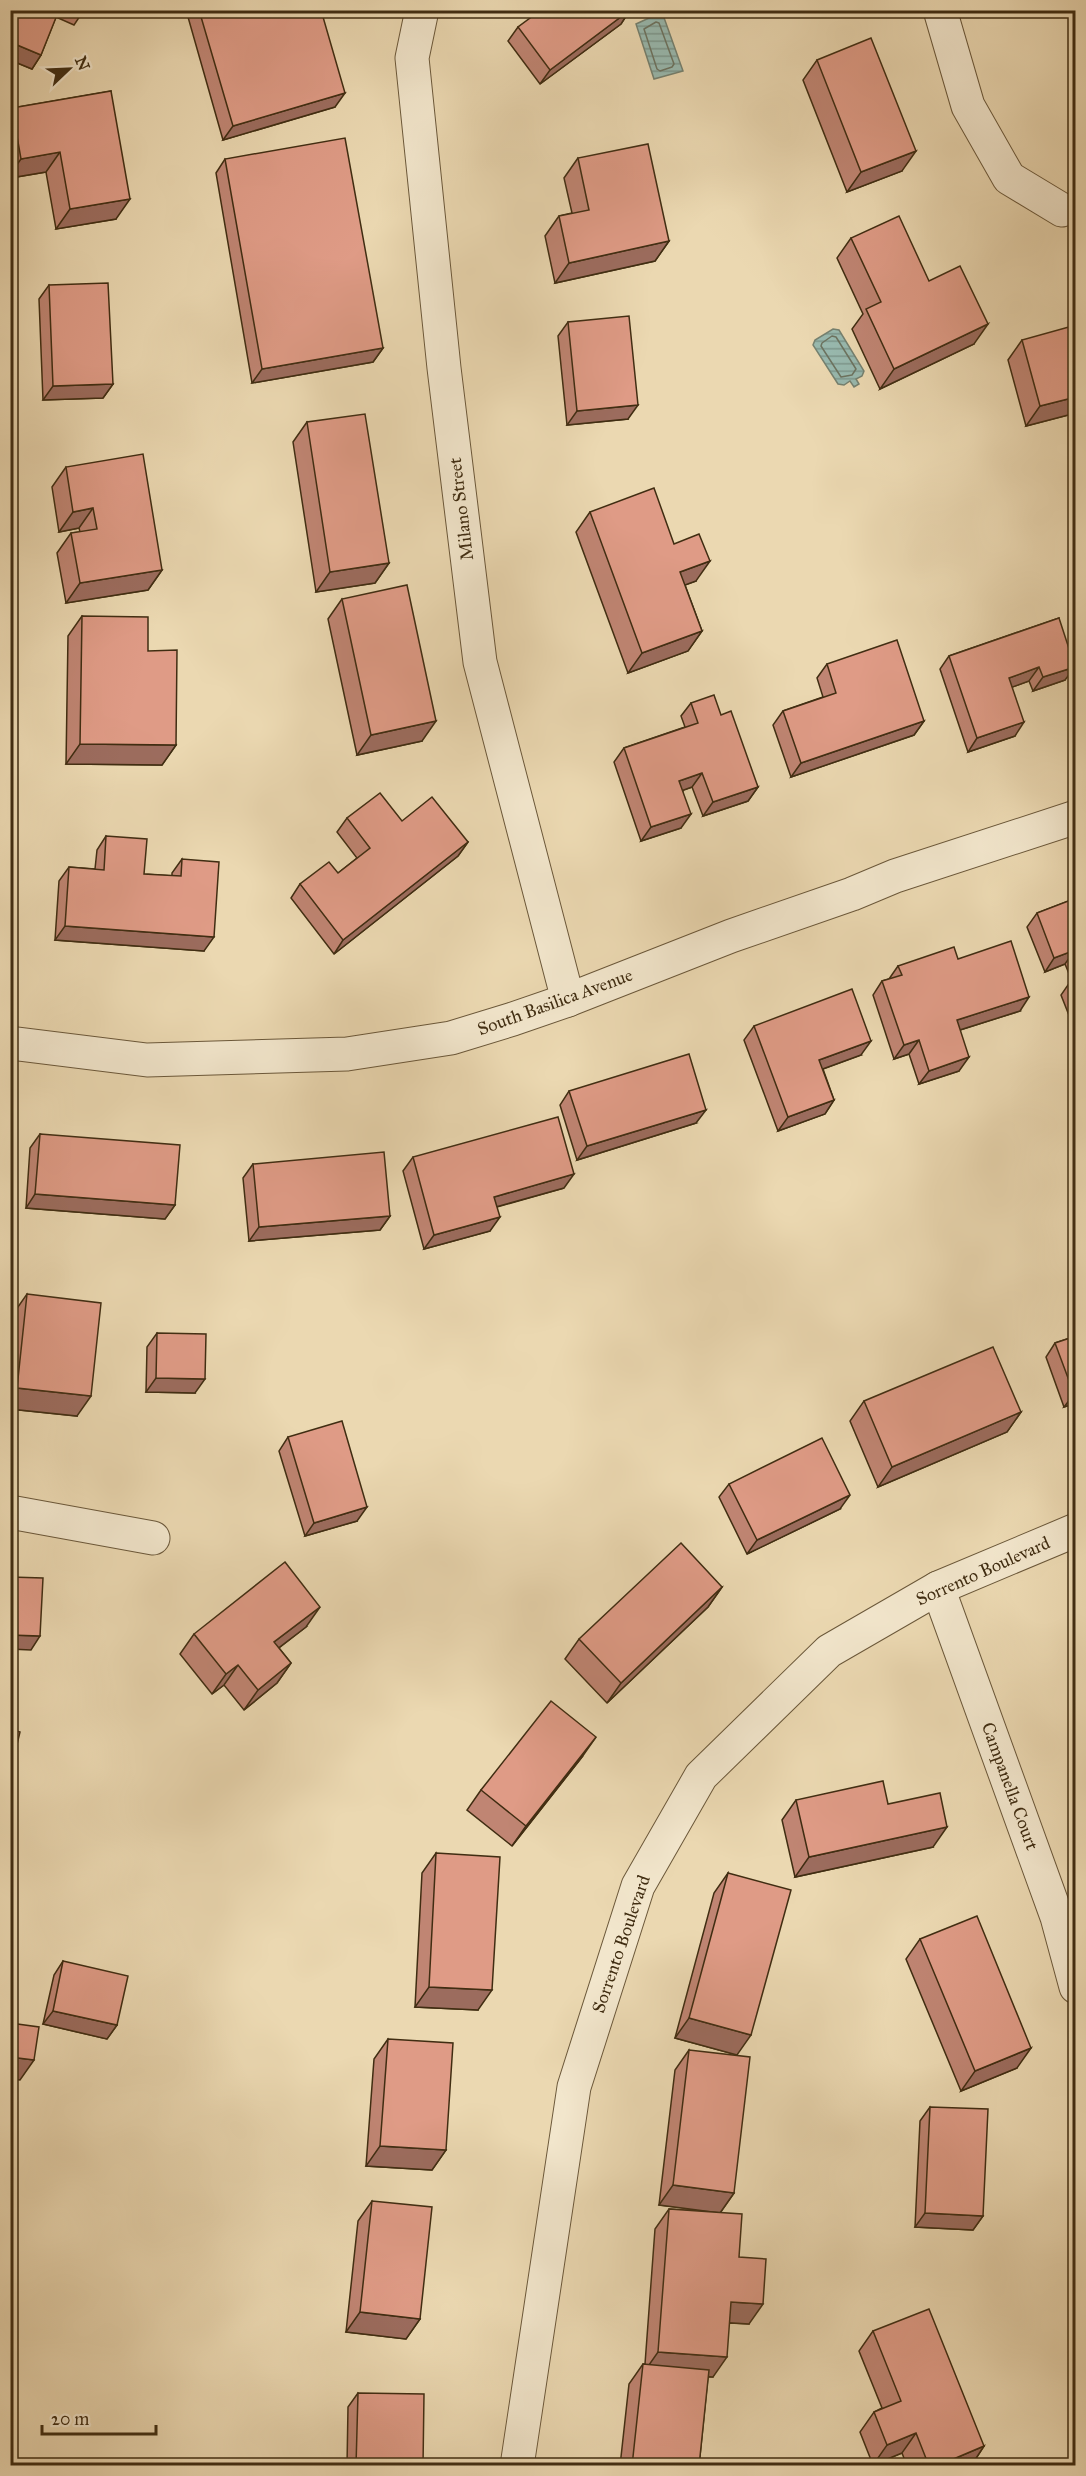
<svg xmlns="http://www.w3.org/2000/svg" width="1086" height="2476" font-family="'IM FELL Great Primer',serif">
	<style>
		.water { fill: url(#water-rules); stroke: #758170; stroke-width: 1.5 }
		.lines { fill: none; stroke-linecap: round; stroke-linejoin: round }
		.shore { stroke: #6c7360; stroke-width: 1.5 }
		.minor-casing { stroke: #6b583a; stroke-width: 35 }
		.minor { stroke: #f2e6cc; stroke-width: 33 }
		.wall { fill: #c08573; stroke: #402d12; stroke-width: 1.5 }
		.shaded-wall { fill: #9c6c5e; stroke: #402d12; stroke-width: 1.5 }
		.building { fill: #df9b86; stroke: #402d12; stroke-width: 1.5 }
		.labels { text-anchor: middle; stroke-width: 4.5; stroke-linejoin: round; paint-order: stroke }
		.street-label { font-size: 18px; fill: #402d12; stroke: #f2e6cc }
	</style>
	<defs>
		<pattern id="water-rules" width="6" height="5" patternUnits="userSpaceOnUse" patternTransform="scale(1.5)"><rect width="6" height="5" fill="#98b9af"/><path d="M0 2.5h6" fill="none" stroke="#7d978d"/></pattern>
	</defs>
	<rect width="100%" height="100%" fill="#ebd8b1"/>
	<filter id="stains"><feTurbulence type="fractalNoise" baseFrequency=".00333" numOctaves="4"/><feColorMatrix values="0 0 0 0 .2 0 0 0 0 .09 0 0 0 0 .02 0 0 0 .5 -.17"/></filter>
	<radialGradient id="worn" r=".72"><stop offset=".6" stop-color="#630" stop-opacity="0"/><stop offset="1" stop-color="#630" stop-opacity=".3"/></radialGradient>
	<g class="water">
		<polygon points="662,12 683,71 654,79 636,24"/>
		<polygon points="833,329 839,330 864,371 862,376 856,379 859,384 854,387 850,381 844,385 838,384 813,345 815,340"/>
	</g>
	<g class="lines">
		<g class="shore">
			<polygon points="656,22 659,23 674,64 672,67 660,71 657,69 644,29"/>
			<polygon points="832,336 836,337 856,369 852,375 841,377 821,346 822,343"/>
		</g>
		<defs>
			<g id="minor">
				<polyline points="422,10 412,58 444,368 480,662 568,1000"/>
				<polyline points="940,10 968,106 1009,178 1062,210"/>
				<polyline points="10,1043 147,1060 347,1054 451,1038 513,1019 568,1000 731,936 852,894 895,876 1076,817"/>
				<polyline points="10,1512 153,1538"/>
				<polyline points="938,1588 1057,1917 1076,1987"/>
				<polyline points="517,2466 574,2087 638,1886 701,1776 829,1651 938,1588 1076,1530"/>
			</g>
		</defs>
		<use href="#minor" class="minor-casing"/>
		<use href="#minor" class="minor"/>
	</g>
	<g class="wall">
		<polygon points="10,10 84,10 74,25 56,17 41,55 32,69 10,60"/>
		<polygon points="186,10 321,10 335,107 223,140"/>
		<polygon points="630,10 621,24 540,84 508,41 518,27"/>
		<polygon points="817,60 902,171 847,192 803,80"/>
		<polygon points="111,91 116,219 56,229 46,172 10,178 10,110 12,108"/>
		<polygon points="578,158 669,241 655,261 555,283 545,236 559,216 572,213 564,178"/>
		<polygon points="225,159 383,348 373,362 252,383 216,173"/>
		<polygon points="851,238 929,281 974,344 880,389 852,329 863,314 837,258"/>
		<polygon points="49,285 113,384 103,398 43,400 39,299"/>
		<polygon points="568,322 628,419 567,425 558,336"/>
		<polygon points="1022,340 1076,413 1026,426 1008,360"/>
		<polygon points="307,422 389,563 375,583 316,592 293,442"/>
		<polygon points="66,467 162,570 148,590 66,603 57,553 71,533 80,532 79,528 59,532 52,487"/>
		<polygon points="590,512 674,544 696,581 685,585 702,631 688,651 628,673 576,532"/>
		<polygon points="342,599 422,741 357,755 328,619"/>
		<polygon points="82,616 148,651 176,745 162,765 66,764 68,636"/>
		<polygon points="1059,618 1065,680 1033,691 1029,681 1012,687 1015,736 968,752 940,669 949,656"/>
		<polygon points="827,664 924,721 914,735 791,777 773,725 783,711 823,697 817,678"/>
		<polygon points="691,703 721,715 758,787 748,801 703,816 692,787 683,790 681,828 641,841 614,762 624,748 685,727 681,716"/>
		<polygon points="347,818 402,821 468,842 458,856 334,954 291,898 300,884 338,873 357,858 337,832"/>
		<polygon points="106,836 144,874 172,876 172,873 182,859 204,951 55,940 59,881 69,867 95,869 97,850"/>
		<polygon points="1076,898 1076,1033 1061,995 1070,982 1072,981 1065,964 1045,972 1027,927 1037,913"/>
		<polygon points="898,966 1020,1011 960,1030 959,1071 919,1084 909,1054 894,1059 873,995 882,981 889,979"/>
		<polygon points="754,1026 861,1055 823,1069 834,1100 825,1114 778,1131 744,1040"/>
		<polygon points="569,1091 696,1123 577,1160 560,1105"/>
		<polygon points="40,1134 175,1205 165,1219 26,1208 30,1148"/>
		<polygon points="413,1157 564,1188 497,1207 490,1231 424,1249 403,1171"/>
		<polygon points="253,1164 390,1216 380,1230 249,1241 243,1178"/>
		<polygon points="27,1294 77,1416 10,1409 10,1335 13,1314"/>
		<polygon points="157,1333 195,1393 146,1392 147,1347"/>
		<polygon points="1076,1336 1076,1403 1064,1407 1046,1357 1055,1343"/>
		<polygon points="864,1401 1021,1412 1007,1432 878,1487 850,1421"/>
		<polygon points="288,1437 357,1521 305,1536 279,1451"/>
		<polygon points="729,1484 840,1509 747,1554 719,1497"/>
		<polygon points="722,1587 708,1607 607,1703 565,1659 579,1639"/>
		<polygon points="306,1627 279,1648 291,1663 277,1683 244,1710 224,1685 212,1694 180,1654 194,1634"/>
		<polygon points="582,1757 512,1846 467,1810 481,1790"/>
		<polygon points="796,1800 888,1804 933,1847 795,1877 782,1820"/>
		<polygon points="436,1853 478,2010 415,2007 422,1873"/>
		<polygon points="728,1873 737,2055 675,2038 714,1893"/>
		<polygon points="920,1939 1017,2068 961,2091 906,1959"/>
		<polygon points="63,1961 117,2025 107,2039 43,2024 54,1975"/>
		<polygon points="388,2039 446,2150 432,2170 366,2166 374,2059"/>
		<polygon points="689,2050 734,2193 720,2213 739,2257 749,2324 729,2323 713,2377 708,2377 699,2466 620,2466 629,2384 643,2364 645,2364 655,2229 669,2209 715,2212 659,2205 675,2070"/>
		<polygon points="930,2107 983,2216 973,2230 915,2227 920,2121"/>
		<polygon points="372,2201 420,2319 406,2339 346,2332 358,2221"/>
		<polygon points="873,2331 984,2446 971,2466 907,2466 902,2453 873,2465 860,2432 874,2412 882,2408 859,2351"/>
		<polygon points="358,2393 423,2466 347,2466 348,2407"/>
	</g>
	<g class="shaded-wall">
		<polygon points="630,10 621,24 540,84 550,70"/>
		<polygon points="10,42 41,55 32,69 10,60"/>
		<polygon points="345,93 335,107 223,140 233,126"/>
		<polygon points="916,151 902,171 847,192 861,172"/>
		<polygon points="60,152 46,172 10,178 10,174 21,159"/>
		<polygon points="130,199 116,219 56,229 70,209"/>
		<polygon points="669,241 655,261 555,283 569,263"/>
		<polygon points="988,324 974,344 880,389 894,369"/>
		<polygon points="383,348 373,362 252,383 262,369"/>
		<polygon points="113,384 103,398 43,400 53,386"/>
		<polygon points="1076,397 1076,413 1026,426 1040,406"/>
		<polygon points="638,405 628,419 567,425 577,411"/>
		<polygon points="93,508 79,528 59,532 73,512"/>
		<polygon points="710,561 696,581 666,592 680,572"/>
		<polygon points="389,563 375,583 316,592 330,572"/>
		<polygon points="162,570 148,590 66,603 80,583"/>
		<polygon points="702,631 688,651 628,673 642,653"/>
		<polygon points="1039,667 1029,681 999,692 1009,678"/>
		<polygon points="1075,667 1065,680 1033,691 1043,677"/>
		<polygon points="436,721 422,741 357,755 371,735"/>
		<polygon points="924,721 914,735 791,777 801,763"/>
		<polygon points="1024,722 1015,736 968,752 977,738"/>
		<polygon points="80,744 176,745 162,765 66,764"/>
		<polygon points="702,773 692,787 670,795 679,781"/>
		<polygon points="758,787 748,801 703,816 713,802"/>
		<polygon points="691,814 681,828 641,841 651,827"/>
		<polygon points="468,842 458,856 334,954 343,940"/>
		<polygon points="65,926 214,937 204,951 55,940"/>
		<polygon points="1075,950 1065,964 1045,972 1054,958"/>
		<polygon points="1029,997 1020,1011 947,1034 957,1020"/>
		<polygon points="919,1040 909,1054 894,1059 904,1045"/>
		<polygon points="871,1041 861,1055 809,1074 819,1060"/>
		<polygon points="969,1057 959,1071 919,1084 929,1071"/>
		<polygon points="834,1100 825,1114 778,1131 788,1117"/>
		<polygon points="706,1110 696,1123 577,1160 587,1146"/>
		<polygon points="574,1174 564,1188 485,1210 494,1197"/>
		<polygon points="35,1194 175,1205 165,1219 26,1208"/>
		<polygon points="390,1216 380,1230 249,1241 259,1227"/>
		<polygon points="500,1217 490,1231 424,1249 434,1235"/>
		<polygon points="156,1378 205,1379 195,1393 146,1392"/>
		<polygon points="17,1388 91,1396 77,1416 10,1409 10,1397"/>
		<polygon points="1076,1393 1076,1403 1064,1407 1074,1394"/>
		<polygon points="1021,1412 1007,1432 878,1487 892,1467"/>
		<polygon points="850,1495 840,1509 747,1554 757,1540"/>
		<polygon points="367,1507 357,1521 305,1536 314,1523"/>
		<polygon points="722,1587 708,1607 607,1703 621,1683"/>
		<polygon points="320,1607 306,1627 260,1662 274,1642"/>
		<polygon points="10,1635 40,1636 31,1650 10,1649"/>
		<polygon points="291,1663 277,1683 244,1710 258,1690"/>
		<polygon points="238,1665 224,1685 212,1694 226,1674"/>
		<polygon points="596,1737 582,1757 512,1846 526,1826"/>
		<polygon points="947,1827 933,1847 795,1877 809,1857"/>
		<polygon points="429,1987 492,1990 478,2010 415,2007"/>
		<polygon points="53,2011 117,2025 107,2039 43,2024"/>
		<polygon points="689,2018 751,2035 737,2055 675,2038"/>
		<polygon points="1031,2048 1017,2068 961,2091 975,2071"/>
		<polygon points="10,2057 34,2060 20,2080 10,2079"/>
		<polygon points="380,2146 446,2150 432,2170 366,2166"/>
		<polygon points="673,2185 734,2193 720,2213 659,2205"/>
		<polygon points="925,2213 983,2216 973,2230 915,2227"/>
		<polygon points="731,2302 763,2304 749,2324 717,2322"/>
		<polygon points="360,2312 420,2319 406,2339 346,2332"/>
		<polygon points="658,2352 727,2357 713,2377 644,2372"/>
		<polygon points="916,2433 902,2453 873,2465 887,2445"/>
		<polygon points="984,2446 971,2466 937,2466"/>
	</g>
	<g class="building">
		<polygon points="10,10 59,10 41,55 10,42"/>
		<polygon points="199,10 321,10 345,93 233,126"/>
		<polygon points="541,10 630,10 550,70 518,27"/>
		<polygon points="871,38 916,151 861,172 817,60"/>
		<polygon points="111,91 130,199 70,209 60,152 21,159 12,108"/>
		<polygon points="345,138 383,348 262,369 225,159"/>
		<polygon points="648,144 669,241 569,263 559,216 589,210 578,158"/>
		<polygon points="899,216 929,281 960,266 988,324 894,369 866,309 881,302 851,238"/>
		<polygon points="108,283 113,384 53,386 49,285"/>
		<polygon points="629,316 638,405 577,411 568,322"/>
		<polygon points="1076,325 1076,397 1040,406 1022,340"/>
		<polygon points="365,414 389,563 330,572 307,422"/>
		<polygon points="143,454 162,570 80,583 71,533 97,529 93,508 73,512 66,467"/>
		<polygon points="654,488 674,544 699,534 710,561 680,572 702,631 642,653 590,512"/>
		<polygon points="407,585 436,721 371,735 342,599"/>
		<polygon points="82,616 148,617 148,651 177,650 176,745 80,744"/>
		<polygon points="1059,618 1075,667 1043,677 1039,667 1009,678 1024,722 977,738 949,656"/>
		<polygon points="897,640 924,721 801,763 783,711 836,693 827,664"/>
		<polygon points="714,695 721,715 731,711 758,787 713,802 702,773 679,781 691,814 651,827 624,748 698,723 691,703"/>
		<polygon points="380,793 402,821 432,797 468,842 343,940 300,884 329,862 338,873 370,848 347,818"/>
		<polygon points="106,836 147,839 144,874 181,876 182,859 219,862 214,937 65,926 69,867 104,870"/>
		<polygon points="1076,898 1076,951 1075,950 1054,958 1037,913"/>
		<polygon points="1011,941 1029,997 957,1020 969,1057 929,1071 919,1040 904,1045 882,981 902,975 898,966 954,947 958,959"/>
		<polygon points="1076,980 1076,994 1070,982"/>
		<polygon points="852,989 871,1041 819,1060 834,1100 788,1117 754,1026"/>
		<polygon points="689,1054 706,1110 587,1146 569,1091"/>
		<polygon points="558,1117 574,1174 494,1197 500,1217 434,1235 413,1157"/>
		<polygon points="40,1134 180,1145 175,1205 35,1194"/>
		<polygon points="384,1152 390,1216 259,1227 253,1164"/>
		<polygon points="27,1294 101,1303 91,1396 17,1388"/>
		<polygon points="157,1333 206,1334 205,1379 156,1378"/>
		<polygon points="1076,1336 1076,1393 1074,1394 1055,1343"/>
		<polygon points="993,1347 1021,1412 892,1467 864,1401"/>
		<polygon points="342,1421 367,1507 314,1523 288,1437"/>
		<polygon points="822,1438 850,1495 757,1540 729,1484"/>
		<polygon points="681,1543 722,1587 621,1683 579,1639"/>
		<polygon points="285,1562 320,1607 274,1642 291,1663 258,1690 238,1665 226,1674 194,1634"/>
		<polygon points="10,1577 43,1578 40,1636 10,1635"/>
		<polygon points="551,1701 596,1737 526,1826 481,1790"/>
		<polygon points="10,1729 20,1732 10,1773"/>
		<polygon points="883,1781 888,1804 940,1793 947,1827 809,1857 796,1800"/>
		<polygon points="436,1853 500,1857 492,1990 429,1987"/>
		<polygon points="728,1873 791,1890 751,2035 689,2018"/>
		<polygon points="977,1916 1031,2048 975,2071 920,1939"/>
		<polygon points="63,1961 128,1976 117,2025 53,2011"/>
		<polygon points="10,2023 39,2027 34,2060 10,2057"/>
		<polygon points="388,2039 453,2043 446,2150 380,2146"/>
		<polygon points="689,2050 750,2057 734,2193 673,2185"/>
		<polygon points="930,2107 988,2109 983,2216 925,2213"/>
		<polygon points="372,2201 432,2207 420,2319 360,2312"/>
		<polygon points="669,2209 742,2214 739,2257 766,2259 763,2304 731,2302 727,2357 658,2352"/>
		<polygon points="929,2309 984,2446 937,2466 929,2466 916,2433 887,2445 874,2412 901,2401 873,2331"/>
		<polygon points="643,2364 709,2370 699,2466 632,2466"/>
		<polygon points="358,2393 424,2394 423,2466 356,2466"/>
	</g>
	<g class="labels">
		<g class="street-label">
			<text transform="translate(461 509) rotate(-97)" y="6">Milano Street</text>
			<text transform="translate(555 1002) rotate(-20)" y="6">South Basilica Avenue</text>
			<text transform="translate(983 1571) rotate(-24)" y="6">Sorrento Boulevard</text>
			<text transform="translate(1010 1786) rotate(70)" y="6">Campanella Court</text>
			<text transform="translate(621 1944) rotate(-71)" y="6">Sorrento Boulevard</text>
		</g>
	</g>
	<rect width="1086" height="2476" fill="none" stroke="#ebd8b1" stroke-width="36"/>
	<rect x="12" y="12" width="1062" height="2452" fill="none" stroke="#402d12" stroke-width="3"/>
	<rect x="18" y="18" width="1050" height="2440" fill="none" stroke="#402d12" stroke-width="1.5"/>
	<g transform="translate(69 69) rotate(67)" stroke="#f2e6cc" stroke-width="4.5" paint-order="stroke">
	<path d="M0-4.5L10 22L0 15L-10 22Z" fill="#402d12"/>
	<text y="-9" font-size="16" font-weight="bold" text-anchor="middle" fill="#402d12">N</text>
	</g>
	<path d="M42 2425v9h114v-9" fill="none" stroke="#402d12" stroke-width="3"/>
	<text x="51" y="2425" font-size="18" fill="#402d12" stroke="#f2e6cc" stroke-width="4.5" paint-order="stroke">20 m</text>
	<rect width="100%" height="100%" filter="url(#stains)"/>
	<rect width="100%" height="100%" fill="url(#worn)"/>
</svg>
